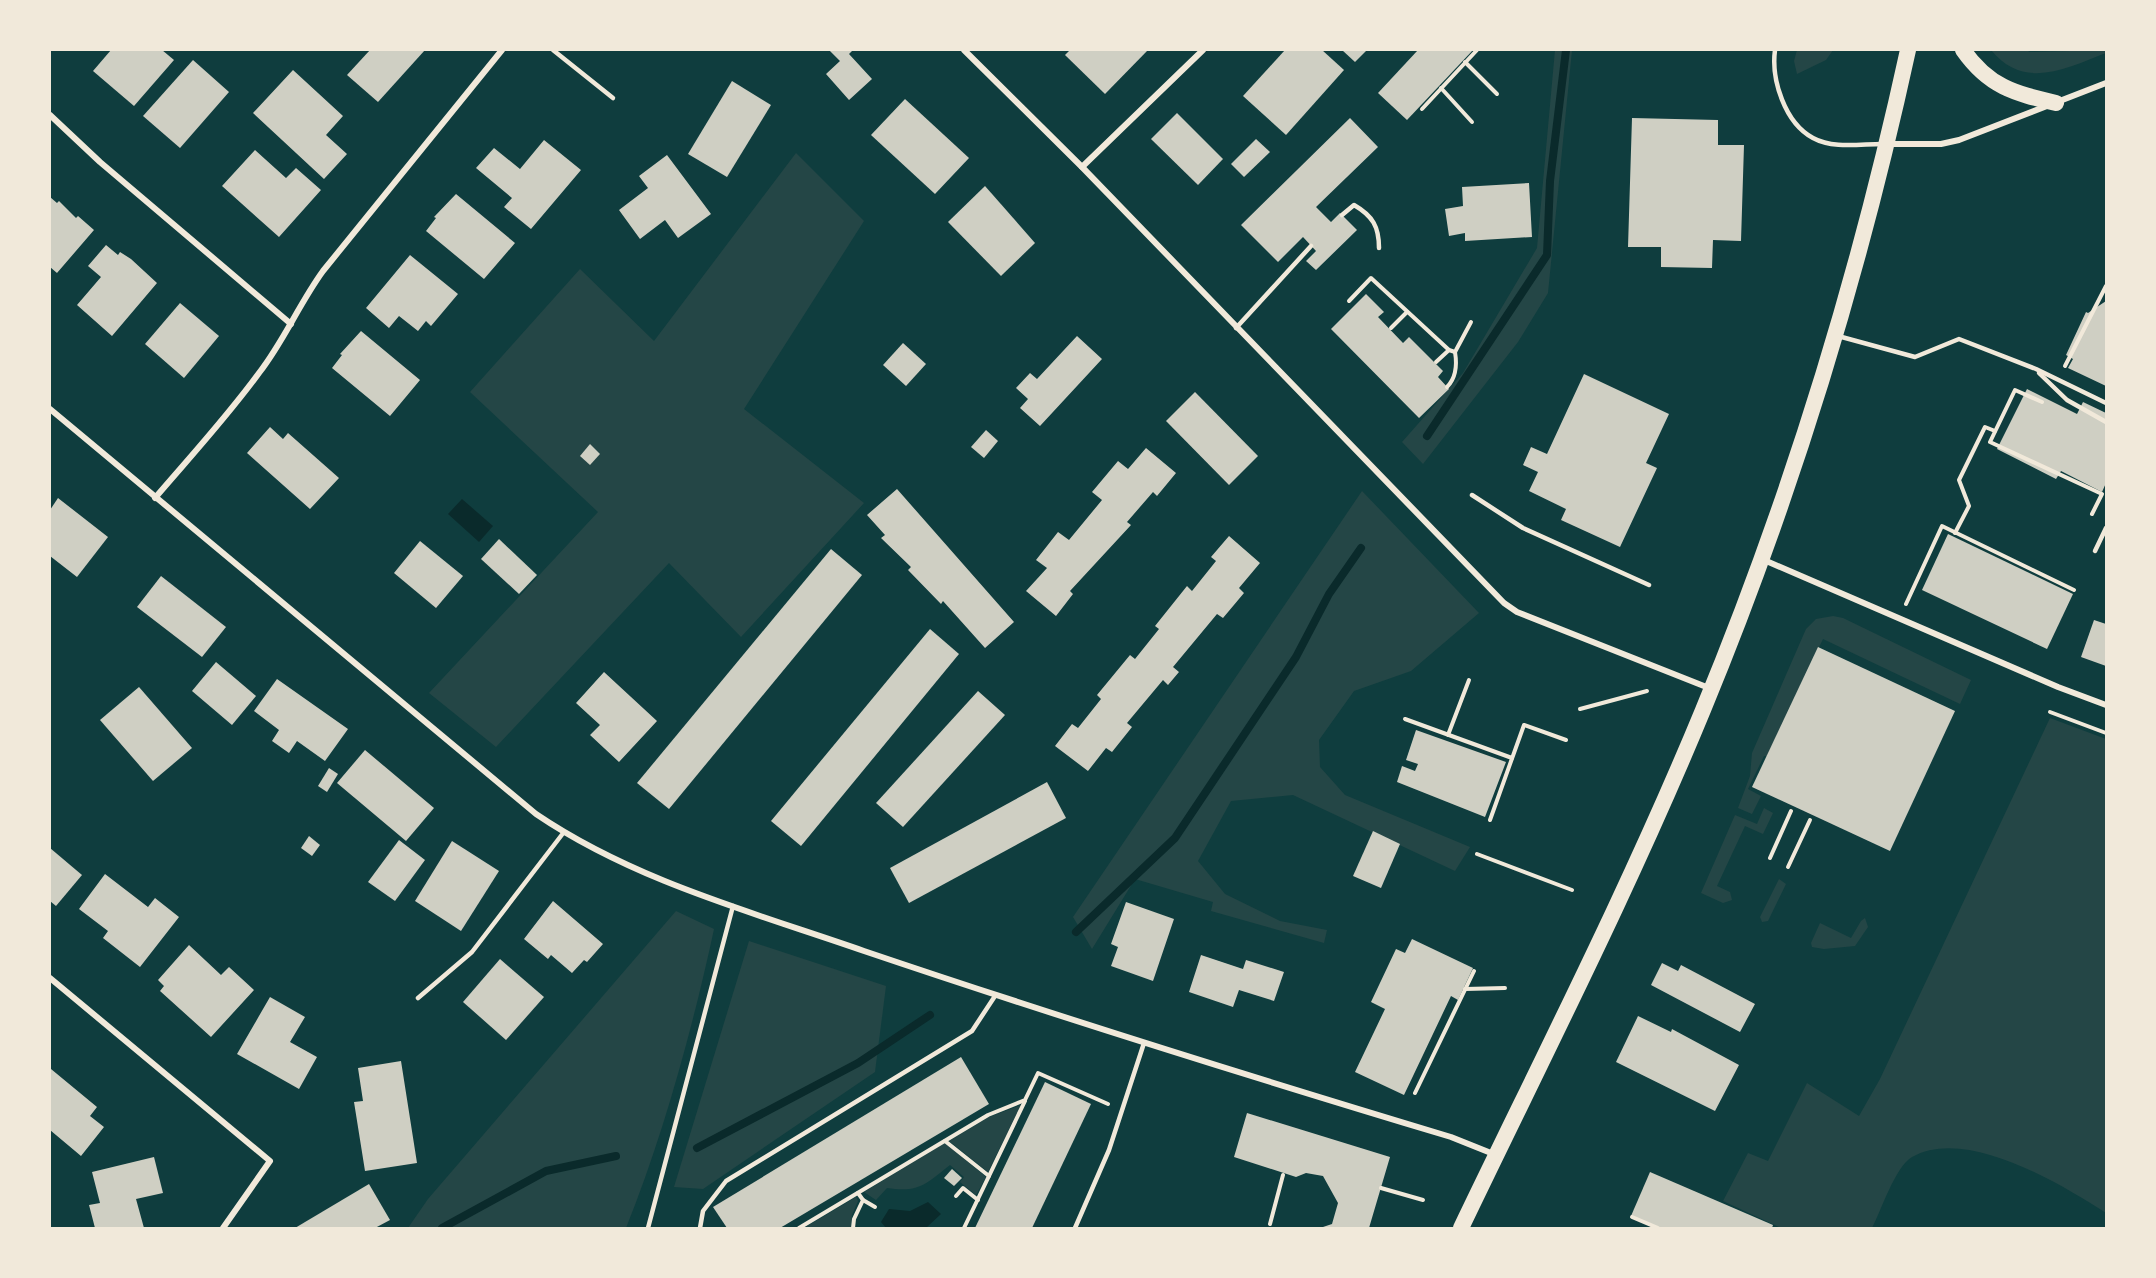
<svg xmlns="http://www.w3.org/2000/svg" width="2156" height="1278" font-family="Ubuntu,sans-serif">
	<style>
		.green { fill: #244646 }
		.water { fill: #0a2a2b }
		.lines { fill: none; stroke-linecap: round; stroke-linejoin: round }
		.stream { stroke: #0a2a2b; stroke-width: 8 }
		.building { fill: #cfcfc3 }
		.path { stroke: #f1e9da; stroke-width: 4 }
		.service { stroke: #f1e9da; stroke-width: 4.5 }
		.minor { stroke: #f1e9da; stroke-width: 6 }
		.trunk { stroke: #f1e9da; stroke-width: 16 }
	</style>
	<rect width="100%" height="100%" fill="#0f3d3e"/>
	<g class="green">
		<polygon points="1555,50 1572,50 1548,293 1518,342 1423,464 1402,442 1463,373 1537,248"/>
		<polygon points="1797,50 1833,50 1826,60 1797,74 1794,61"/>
		<path d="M1991 50H2026L2030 52 2106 50V53C2067 68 2024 91 1991 50Z"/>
		<polygon points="796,153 864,221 744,409 864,503 741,637 669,563 496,747 429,693 598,512 470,392 580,269 654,341"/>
		<polygon points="1362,491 1479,613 1411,671 1354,691 1319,740 1320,767 1345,795 1470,847 1455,871 1293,795 1231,801 1198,861 1225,894 1280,921 1327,930 1324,943 1211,911 1213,902 1135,879 1092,949 1073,917"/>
		<polygon points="1833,616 1843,618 1971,680 1960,704 1823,639 1767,756 1764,756 1748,789 1761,796 1752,814 1738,808 1750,776 1752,753 1806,629 1816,619"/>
		<path d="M2050 718 2106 739V1213C2061 1184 1966 1126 1912 1157 1895 1167 1881 1211 1872 1228H1781L1723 1201 1748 1153 1768 1161 1807 1083 1859 1116 1880 1079Z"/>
		<polygon points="1764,808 1773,813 1763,834 1745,826 1717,886 1730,892 1732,900 1723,903 1701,893 1735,815 1757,824"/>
		<polygon points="1779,879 1786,884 1768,921 1762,922 1760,917"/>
		<path d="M676 911 714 929C693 1027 663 1136 626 1228H408L428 1199Z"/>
		<polygon points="1865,918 1868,927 1855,946 1824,949 1812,947 1811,943 1820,923 1851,938 1861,921"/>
		<polygon points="749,941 886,986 875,1072 703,1189 674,1187"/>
		<polygon points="1021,1105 988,1172 949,1141 989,1117"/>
		<path d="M945 1143 986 1177 976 1195 960 1182 964 1177 950 1165C926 1184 919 1193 887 1188L876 1200 864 1192Z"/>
		<polygon points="856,1197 858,1201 852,1215 851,1228 804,1228"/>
	</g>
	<g class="water">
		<polygon points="462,499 493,526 479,542 448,514"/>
		<polygon points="928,1202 941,1214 926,1228 886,1228 881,1222 889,1209 910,1211"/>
	</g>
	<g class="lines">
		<g class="stream">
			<polyline points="1427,436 1547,255 1550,181 1566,50"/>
			<polyline points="1076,932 1175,838 1296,657 1329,594 1361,548"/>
			<polyline points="697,1148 858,1063 930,1015"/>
			<polyline points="442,1228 546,1171 616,1156"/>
		</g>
	</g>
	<g class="building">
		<polygon points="111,50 162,50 174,60 134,106 93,71"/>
		<polygon points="370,50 425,50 378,102 347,75"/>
		<polygon points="829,50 853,50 849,54 872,79 849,100 826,74 840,61"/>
		<polygon points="1070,50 1148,50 1105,94 1065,55"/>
		<polygon points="1285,50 1322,50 1344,70 1286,135 1243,96"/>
		<polygon points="1342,50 1367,50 1355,62"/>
		<polygon points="1418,50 1473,50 1407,120 1378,93"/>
		<polygon points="193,60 229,92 180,148 143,116"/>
		<polygon points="293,70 343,116 326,135 347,154 324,179 253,113"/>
		<polygon points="732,81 771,105 727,177 688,154"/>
		<polygon points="905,99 969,158 935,194 871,135"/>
		<polygon points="1177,113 1223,159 1198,185 1151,139"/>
		<polygon points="1350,118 1378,147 1316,207 1331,222 1340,213 1357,230 1316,270 1306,261 1316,251 1303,237 1278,262 1241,225"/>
		<polygon points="1632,118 1718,120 1718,145 1744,145 1741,241 1713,240 1712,268 1661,267 1661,247 1628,247"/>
		<polygon points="1256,139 1270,152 1244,177 1231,164"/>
		<polygon points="544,140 581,170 531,229 504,207 512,198 476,168 494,148 520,169"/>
		<polygon points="255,150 286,178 296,168 321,190 279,237 222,186"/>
		<polygon points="667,155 711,214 678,238 665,220 640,239 619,210 648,188 639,176"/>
		<polygon points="1529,183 1532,237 1465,241 1465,233 1449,236 1445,209 1463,206 1462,187"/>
		<polygon points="985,186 1035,243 1001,276 948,222"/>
		<polygon points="456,194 515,243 484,279 426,231 436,218 434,217"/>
		<polygon points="50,197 57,203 59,201 76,218 78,216 94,230 57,273 50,267"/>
		<polygon points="106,245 118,255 120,252 131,259 157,283 112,336 77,305 101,277 88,266"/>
		<polygon points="410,255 458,294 431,326 426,321 418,331 399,316 389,328 366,308"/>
		<polygon points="1366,294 1384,312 1378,317 1403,343 1409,337 1443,371 1438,377 1449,389 1419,418 1331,329"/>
		<polygon points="2106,301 2106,386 2068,368 2073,359 2066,355 2086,312 2088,313"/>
		<polygon points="180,303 219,336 184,378 145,344"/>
		<polygon points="361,331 420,380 390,416 332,368 342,355 340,354"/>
		<polygon points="1077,336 1102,359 1040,426 1020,408 1028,399 1016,388 1030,373 1037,379"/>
		<polygon points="903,343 926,364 906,386 883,365"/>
		<polygon points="1584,374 1669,414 1646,463 1657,468 1620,547 1561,520 1566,509 1529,491 1538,472 1523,465 1531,447 1547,454"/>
		<polygon points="2027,389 2077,414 2083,402 2106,413 2106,483 2102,492 2061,471 2056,479 1997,449"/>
		<polygon points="1195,392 1258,456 1229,485 1166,421"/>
		<polygon points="270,427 283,439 288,433 339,478 310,509 247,453"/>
		<polygon points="986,430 998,441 984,458 971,447"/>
		<polygon points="590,444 600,454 590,465 580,456"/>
		<polygon points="1146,448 1176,473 1157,496 1153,492 1127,522 1131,525 1070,591 1073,594 1056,616 1026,591 1047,568 1036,560 1058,532 1069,540 1102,500 1092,492 1118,461 1128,469"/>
		<polygon points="897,489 1014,622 985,648 943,601 941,604 908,570 911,567 881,538 885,535 867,515"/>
		<polygon points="58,498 108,537 77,577 50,556 50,510"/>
		<polygon points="1948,534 2073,594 2047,649 1922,590"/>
		<polygon points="1229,536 1260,563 1239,588 1244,593 1223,618 1217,614 1173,667 1179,672 1168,685 1163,680 1127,723 1132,727 1112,752 1106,748 1088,771 1055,746 1072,724 1078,728 1101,699 1097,695 1130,655 1135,659 1159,629 1155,626 1187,586 1192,591 1216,561 1211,557"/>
		<polygon points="499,539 537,575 519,594 481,559"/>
		<polygon points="420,541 463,576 436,608 394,573"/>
		<polygon points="831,549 862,575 669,809 637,783"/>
		<polygon points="161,576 226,627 202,657 137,607"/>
		<polygon points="2094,620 2106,624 2106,666 2081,657"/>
		<polygon points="930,629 959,654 801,846 771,821"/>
		<polygon points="1818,647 1955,711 1890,851 1752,787"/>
		<polygon points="216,662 256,696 232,725 192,691"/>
		<polygon points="604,672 657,721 619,762 590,735 600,725 576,703"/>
		<polygon points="277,679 348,729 325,761 297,741 289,753 272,741 279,730 254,711"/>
		<polygon points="139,687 192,748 153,781 100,720"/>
		<polygon points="978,691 1005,715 903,827 876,803"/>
		<polygon points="1416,730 1506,762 1485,817 1397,782 1402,766 1415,771 1418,764 1406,760"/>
		<polygon points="365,750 434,808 406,841 337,783"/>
		<polygon points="329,768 338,774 327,792 318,786"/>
		<polygon points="1047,782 1066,818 909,903 890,868"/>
		<polygon points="1373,831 1400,844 1381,888 1353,876"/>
		<polygon points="309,836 320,845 312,856 301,848"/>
		<polygon points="399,840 425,860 395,901 368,882"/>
		<polygon points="452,841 499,871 461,931 415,901"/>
		<polygon points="50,848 82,875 56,906 50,901"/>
		<polygon points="105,874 148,907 155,898 179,917 140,967 103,938 108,931 79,909"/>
		<polygon points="553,901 603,944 587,962 584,960 572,973 551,955 548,959 524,939"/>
		<polygon points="1126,902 1174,919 1153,981 1111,966 1118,947 1111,944"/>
		<polygon points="1412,939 1473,968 1458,1000 1451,996 1404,1095 1355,1072 1385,1009 1371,1002 1396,949 1405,953"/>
		<polygon points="189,945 221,975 229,967 254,990 211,1037 160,991 164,986 158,980"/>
		<polygon points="1201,955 1243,969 1246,960 1284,972 1274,1001 1239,990 1233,1007 1189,992"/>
		<polygon points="500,959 544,997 506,1040 463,1002"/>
		<polygon points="1662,963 1678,971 1681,965 1755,1004 1740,1032 1651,985"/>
		<polygon points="270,997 305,1017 290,1042 317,1057 299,1089 237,1054"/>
		<polygon points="1638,1016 1671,1032 1672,1029 1739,1065 1715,1111 1616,1062"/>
		<polygon points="961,1057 989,1104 780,1228 727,1228 713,1207"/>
		<polygon points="401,1061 417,1163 365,1171 354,1102 363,1101 358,1068"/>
		<polygon points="51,1069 97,1107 90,1116 104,1127 81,1156 50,1130"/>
		<polygon points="1045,1082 1091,1104 1032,1228 975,1228"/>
		<polygon points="1247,1113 1390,1157 1369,1228 1320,1228 1332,1224 1338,1203 1323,1176 1306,1173 1296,1177 1234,1157"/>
		<polygon points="154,1157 163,1193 136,1199 144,1228 95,1228 89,1205 100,1203 92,1172"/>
		<polygon points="952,1169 962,1178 954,1186 944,1178"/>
		<polygon points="1650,1172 1773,1225 1772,1228 1661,1228 1631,1216"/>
		<polygon points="369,1184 390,1220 375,1228 295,1228"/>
	</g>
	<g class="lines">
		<g class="path">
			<polyline points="1465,62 1497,94"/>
			<polyline points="1441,88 1472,122"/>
			<polyline points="1422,109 1477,50"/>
			<polyline points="1349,301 1371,278 1449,350 1455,352 1471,322"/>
			<polyline points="1391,328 1407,312"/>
			<polyline points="1436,362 1449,350"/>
			<polyline points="2065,366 2106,286"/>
			<path d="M1447 387C1456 378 1457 364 1455 352"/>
			<polyline points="2042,402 2015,390 1990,442 2102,494 2092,514"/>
			<polyline points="1955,533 1969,506 1959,480 1985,427 1995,431"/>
			<polyline points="1906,604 1942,526 2074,590"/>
			<polyline points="1580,709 1647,691"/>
			<polyline points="2050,712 2106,733"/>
			<polyline points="1405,719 1512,758"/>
			<polyline points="1448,735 1469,680"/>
			<polyline points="1490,820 1524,725 1566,740"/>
			<polyline points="1477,854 1572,890"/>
			<polyline points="1770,858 1791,811"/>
			<polyline points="1788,867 1810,820"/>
			<polyline points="1465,989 1505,988"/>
			<polyline points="1415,1093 1474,971"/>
			<polyline points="945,1141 989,1176"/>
			<polyline points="1381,1188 1423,1200"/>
			<polyline points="956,1196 963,1188 978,1200"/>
			<polyline points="863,1200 875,1207"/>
			<polyline points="1632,1217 1658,1228"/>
			<polyline points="1270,1224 1283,1175"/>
			<polyline points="799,1228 988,1115 1025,1100 1038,1073 1108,1104"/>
			<polyline points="853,1228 854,1219 863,1200 858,1193"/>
			<polyline points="964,1228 1025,1101"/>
		</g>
		<g class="service">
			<polyline points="553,50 613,98"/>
			<path d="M1775 50C1771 80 1785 123 1813 138 1833 149 1860 144 1882 144"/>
			<path d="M1342 215 1354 205C1373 216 1379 227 1379 248"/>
			<polyline points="1236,328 1311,246"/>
			<polyline points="1838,336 1915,357 1959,339 2036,369 2106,403"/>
			<polyline points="2039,373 2067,400 2106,422"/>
			<polyline points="1472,495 1523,528 1649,585"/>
			<polyline points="2095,551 2106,528"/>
			<polyline points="418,998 472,952 564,832"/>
			<polyline points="648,1228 733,906"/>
			<polyline points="700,1228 703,1211 726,1181 972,1031 995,996"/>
			<polyline points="1075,1228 1109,1150 1144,1043"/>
		</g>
		<g class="minor">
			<polyline points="964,50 1082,167 1504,603 1517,612 1709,688"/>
			<polyline points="50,115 100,162 291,324"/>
			<polyline points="1889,144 1941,144 1959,140 2106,83"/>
			<polyline points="1082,167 1203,50"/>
			<path d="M50 409 536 814C635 881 752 912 864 951 1059 1017 1255 1078 1451 1137L1496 1155"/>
			<path d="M155 498C190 457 227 417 259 373 284 341 299 304 323 271L502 50"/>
			<polyline points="1764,560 2058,687 2106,705"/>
			<polyline points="50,978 270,1161 223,1228"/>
		</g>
		<g class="trunk">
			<path d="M1963 50C1989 87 2014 93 2056 103"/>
			<path d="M1461 1228C1543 1057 1630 887 1703 710 1791 497 1859 275 1908 50"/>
		</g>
	</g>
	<rect width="2156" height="1278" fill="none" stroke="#f1e9da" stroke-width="102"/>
</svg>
